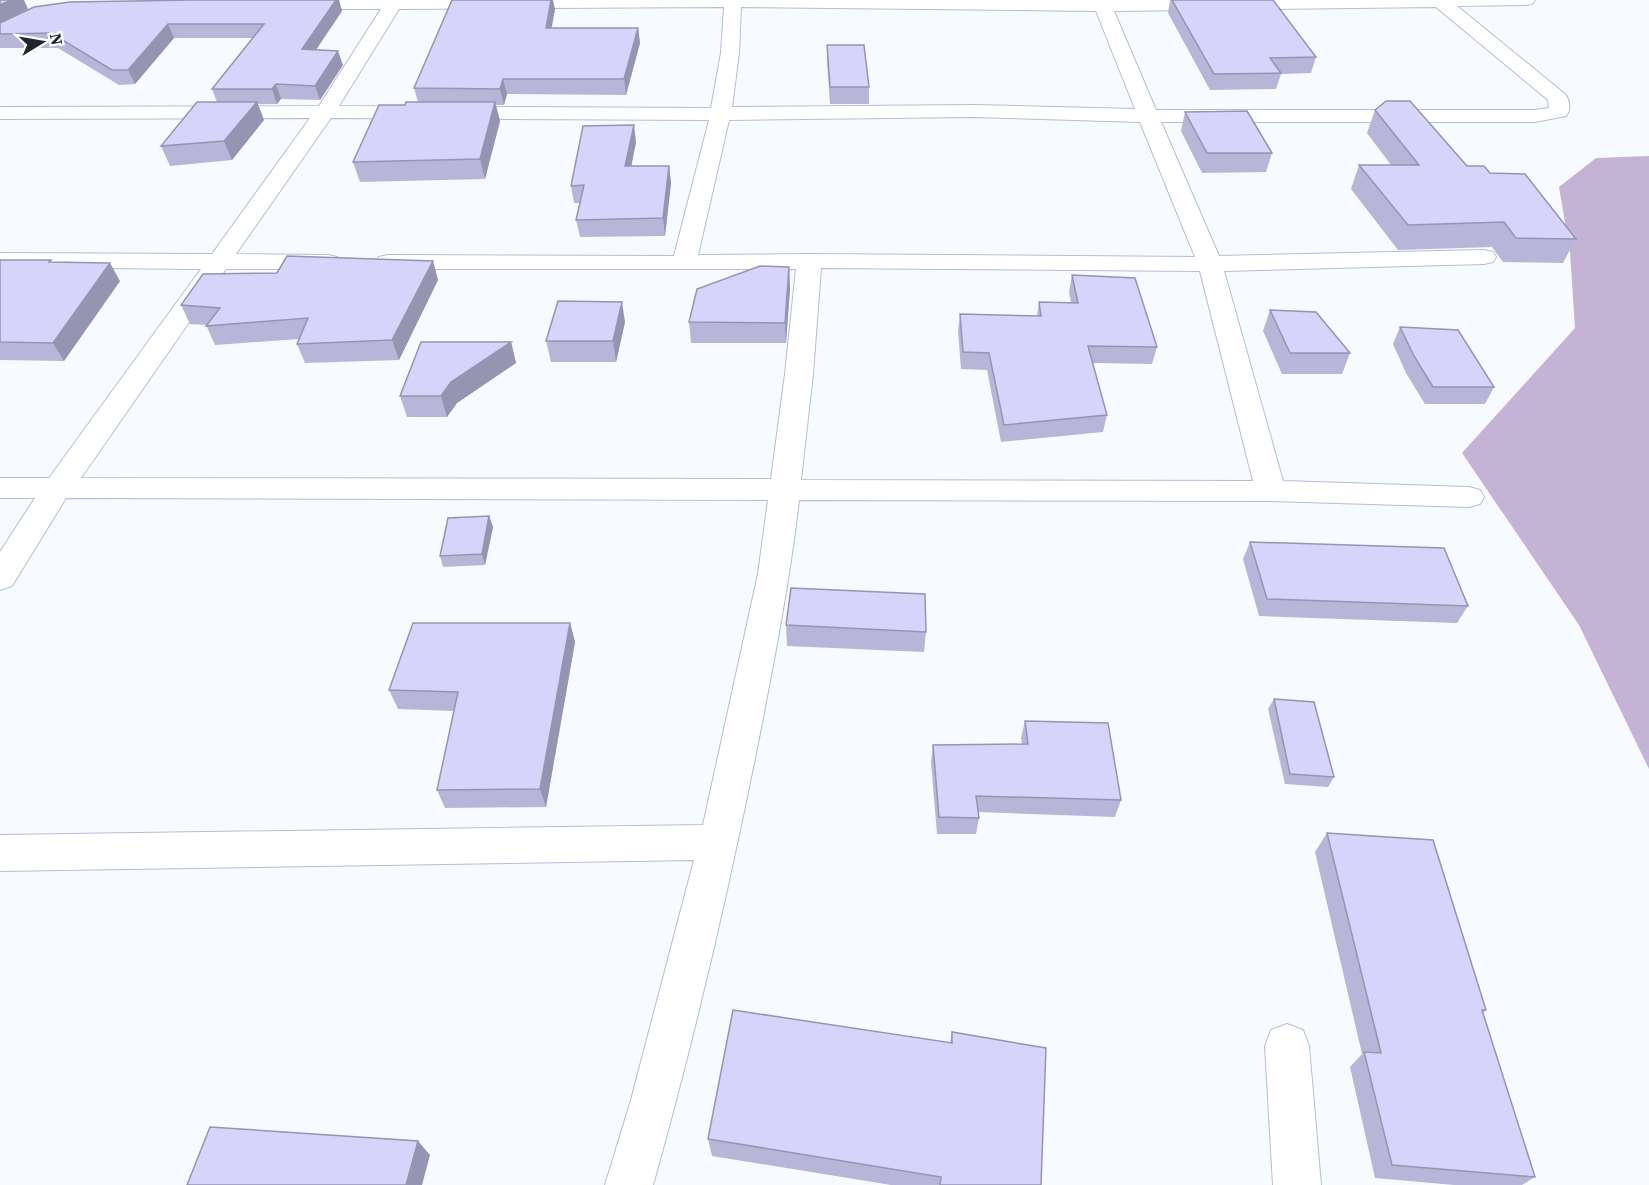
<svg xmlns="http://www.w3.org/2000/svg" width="1649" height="1185" font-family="'Source Serif 4',serif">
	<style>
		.forest { fill: #c5b3d6 }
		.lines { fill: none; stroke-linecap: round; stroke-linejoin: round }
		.minor-casing { stroke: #b3bed4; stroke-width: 2 }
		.minor { fill: #fff; fill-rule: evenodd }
		.wall { fill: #b8b6d8 }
		.shaded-wall { fill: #9694b0 }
		.building { fill: #d6d4fb; stroke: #9694b0; stroke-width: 1.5 }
	</style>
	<rect width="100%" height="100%" fill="#f7fafe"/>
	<polygon class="forest" points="1649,156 1649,769 1579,625 1462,453 1575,328 1570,252 1559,187 1596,158"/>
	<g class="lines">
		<defs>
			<g id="minor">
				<path d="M289 0H1535L1532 4 1526 5 1457 6 1565 94C1570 100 1571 110 1566 116L1535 122H1161L1219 256 1484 250 1493 252 1496 257 1493 262 1484 264 1224 271 1283 481 1469 487 1480 490 1484 497 1480 504 1469 507 1271 501 799 500C790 579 775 656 760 733 730 885 695 1036 653 1185H605L631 1100 694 860 0 871V835L703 825 758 574 768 500 66 498 12 586 0 590V552L35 498H0V478H49L201 269 0 267V253L212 254 310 118 0 119V107L319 106 381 9H295L289 8 286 4ZM724 7 721 53 711 108 339 106 399 9ZM741 7 1096 11 1135 109 974 105 732 107 739 53ZM1436 7 1548 100 1549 108 1535 110H1156L1114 11ZM974 117 1140 122 1195 257 809 254 698 255 729 120ZM331 118 709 120 674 256 388 255 379 257 376 262 379 267 388 269H796L785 374 771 479 81 478 226 269H328L337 267 340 262 337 257 328 255 236 254ZM821 268 1200 271 1253 481 801 480 813 374Z"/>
				<polygon points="1287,1024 1303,1030 1309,1046 1321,1185 1273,1185 1265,1046 1271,1030"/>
			</g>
		</defs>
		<use href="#minor" class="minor-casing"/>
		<use href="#minor" class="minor"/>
	</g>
	<g class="wall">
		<polygon points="192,0 339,0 342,11 316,50 343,65 320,100 281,99 277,104 258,104 264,120 232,160 170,166 161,146 217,102 212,89 253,38 174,38 135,84 119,85 58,48 0,48 0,23"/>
		<polygon points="1170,0 1273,0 1316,57 1311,73 1281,74 1276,89 1210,90 1168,13"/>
		<polygon points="555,9 551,28 638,28 640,43 626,95 507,94 504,105 496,105 500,121 485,179 360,182 353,162 405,105 418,102 414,88"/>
		<polygon points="827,45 869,87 869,104 830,104 827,61"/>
		<polygon points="1375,110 1467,166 1490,173 1576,239 1563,263 1503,262 1492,247 1398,250 1351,189 1359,165 1391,165 1367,133"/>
		<polygon points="1185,112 1272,153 1266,172 1202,173 1181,131"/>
		<polygon points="636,142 631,166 669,166 671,183 665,236 580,237 576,220 580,203 574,203 571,186"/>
		<polygon points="0,260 52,262 120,281 64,361 0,360"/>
		<polygon points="433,261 438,280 399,360 305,363 297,344 299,339 215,345 206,325 190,324 181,305 277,273"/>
		<polygon points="789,267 790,288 786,343 691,343 689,322"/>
		<polygon points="1072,275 1157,347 1152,364 1093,363 1107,415 1103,432 1001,442 987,370 961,369 958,331 960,314 1037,316 1039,302 1071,303 1069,292"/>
		<polygon points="1270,310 1350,353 1342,374 1282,374 1263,331"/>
		<polygon points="625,322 616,362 551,362 546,341"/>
		<polygon points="1400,327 1494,387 1485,404 1425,404 1406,373 1393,344"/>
		<polygon points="511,342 516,363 457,403 447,417 407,417 400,396"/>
		<polygon points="489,516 493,527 485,565 443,567 440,556"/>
		<polygon points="1250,542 1468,606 1457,623 1259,616 1243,559"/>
		<polygon points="570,623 575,642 546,807 445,808 437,790 454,711 398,709 389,690"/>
		<polygon points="786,625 926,632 924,652 787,646"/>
		<polygon points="1274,699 1334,777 1328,787 1285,784 1268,709"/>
		<polygon points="1025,721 1121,800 1115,817 978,812 979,818 976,834 937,834 931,762 933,745 1022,744 1021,738"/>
		<polygon points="1327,833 1486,1010 1483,1013 1535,1177 1522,1185 1454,1185 1375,1178 1350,1067 1362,1054 1315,852"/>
		<polygon points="952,1032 1041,1185 891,1185 712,1156 708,1139 950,1043"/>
	</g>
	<g class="shaded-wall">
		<polygon points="3,0 24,0 28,9 0,23 0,5"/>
		<polygon points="336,0 339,0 342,11 307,63 302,49"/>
		<polygon points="551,0 553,0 555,9 549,43 546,28"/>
		<polygon points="168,24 174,38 135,84 128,70"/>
		<polygon points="638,28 640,43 626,95 624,79"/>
		<polygon points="338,51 343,65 320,100 315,86"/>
		<polygon points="503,79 507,94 504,105 500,89"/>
		<polygon points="276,84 281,99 277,104 272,89"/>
		<polygon points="257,102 264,120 232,160 224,141"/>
		<polygon points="495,102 500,121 485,179 480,159"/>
		<polygon points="634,125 636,142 628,183 625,166"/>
		<polygon points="669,166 671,183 665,236 663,218"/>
		<polygon points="433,261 438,280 399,360 392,340"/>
		<polygon points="110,263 120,281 64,361 53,343"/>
		<polygon points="789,267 790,288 786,343 785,323"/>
		<polygon points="622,302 625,322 616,362 613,341"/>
		<polygon points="511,342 516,363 457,403 447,417 441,396 451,382"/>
		<polygon points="489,516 493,527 485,565 482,554"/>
		<polygon points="570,623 575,642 546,807 540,789"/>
		<polygon points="418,1141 430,1155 422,1185 406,1185"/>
	</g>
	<g class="building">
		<polygon points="0,0 11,0 0,5"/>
		<polygon points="192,0 336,0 302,49 338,51 315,86 276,84 272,89 212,89 264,24 168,24 128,70 112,70 51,33 0,34 0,23 34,7 70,2"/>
		<polygon points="452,0 551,0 546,28 638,28 624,79 503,79 500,89 414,88"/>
		<polygon points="1172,0 1273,0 1316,57 1270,58 1281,73 1214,74"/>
		<polygon points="827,45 864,45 869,87 830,87"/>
		<polygon points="1386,101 1410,101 1467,166 1484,166 1490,173 1525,174 1576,239 1516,238 1504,222 1408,225 1359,165 1419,165 1375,110"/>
		<polygon points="197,102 257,102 224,141 161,146"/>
		<polygon points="406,102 495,102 480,159 353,162 379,105 405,105"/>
		<polygon points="1247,111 1272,153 1207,153 1185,112"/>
		<polygon points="634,125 625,166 669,166 663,218 576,220 584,185 571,186 583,126"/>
		<polygon points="287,256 433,261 392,340 297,344 308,318 206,326 220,308 181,305 203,274 277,273"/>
		<polygon points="0,260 51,260 49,262 110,263 53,343 0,342"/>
		<polygon points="760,266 789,267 785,323 689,322 697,289"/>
		<polygon points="1072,275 1135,278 1157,347 1088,346 1107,415 1004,425 989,353 963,352 960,314 1041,316 1039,302 1078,303"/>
		<polygon points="558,301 622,302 613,341 546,341"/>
		<polygon points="1270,310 1316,312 1350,353 1290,353"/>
		<polygon points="1400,327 1458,330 1494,387 1433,387 1414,356"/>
		<polygon points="421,342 511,342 451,382 441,396 400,396"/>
		<polygon points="489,516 482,554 440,556 448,518"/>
		<polygon points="1250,542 1444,548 1468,606 1267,599"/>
		<polygon points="791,588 925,594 926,632 786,625"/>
		<polygon points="413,623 570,623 540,789 437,790 458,692 389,690"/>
		<polygon points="1274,699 1314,702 1334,777 1290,774"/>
		<polygon points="1025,721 1108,723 1121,800 976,796 979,818 939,817 933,745 1028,744"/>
		<polygon points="1327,833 1433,840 1486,1010 1482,1010 1535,1177 1392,1165 1364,1052 1381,1053"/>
		<polygon points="733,1010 952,1043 952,1032 1046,1048 1041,1185 940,1185 941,1177 708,1139"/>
		<polygon points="210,1127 418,1141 406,1185 187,1185"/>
	</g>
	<g transform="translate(42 42) rotate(79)" stroke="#ffffff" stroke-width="4.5" paint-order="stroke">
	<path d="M0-4.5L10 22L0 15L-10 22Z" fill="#21252d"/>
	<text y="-9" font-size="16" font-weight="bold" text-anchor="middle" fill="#21252d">N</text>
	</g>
</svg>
